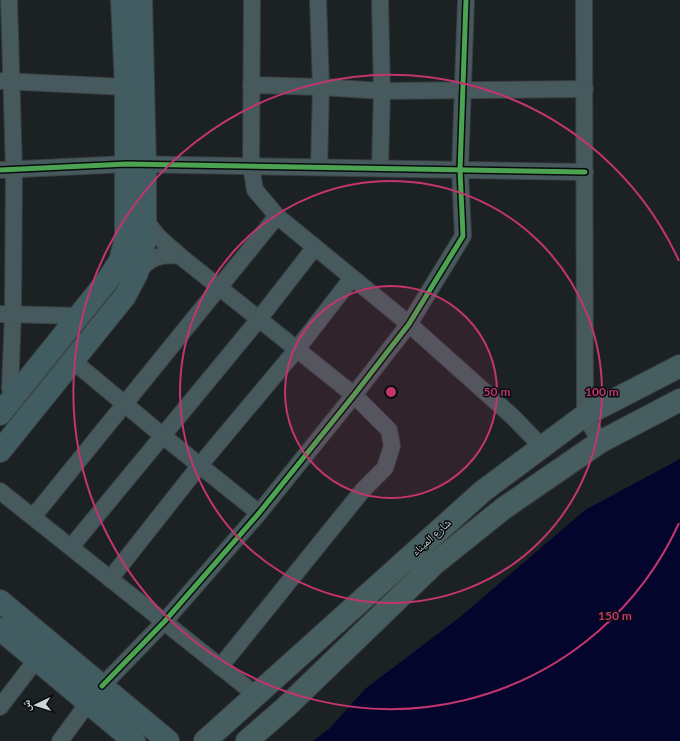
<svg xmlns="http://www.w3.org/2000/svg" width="680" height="741" font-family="Lato,'Noto Naskh Arabic',sans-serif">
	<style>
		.water { fill: #03052d }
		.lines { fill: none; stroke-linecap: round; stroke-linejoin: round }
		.minor-casing { stroke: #393e40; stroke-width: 18 }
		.secondary-casing { stroke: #393e40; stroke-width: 24 }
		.primary-casing { stroke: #393e40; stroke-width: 24 }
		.minor { stroke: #465a5e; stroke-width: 16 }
		.secondary { stroke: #425d61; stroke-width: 22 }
		.primary { stroke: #475e61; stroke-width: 22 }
		.cycleway-casing { stroke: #080c0e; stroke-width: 8 }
		.cycleway { stroke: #4ca352; stroke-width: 5 }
		.ring { fill: none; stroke: #c4346e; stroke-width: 2 }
		.labels { text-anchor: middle; stroke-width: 3; stroke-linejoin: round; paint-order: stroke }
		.street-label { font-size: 11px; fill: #cfd6d9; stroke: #080c0e }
		.centre { fill: #c4346e; stroke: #080c0e; stroke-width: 2 }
		.ring-label { font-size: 12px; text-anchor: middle; font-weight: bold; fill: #c4346e; stroke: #080c0e; stroke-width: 3; stroke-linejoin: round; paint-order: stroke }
	</style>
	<rect width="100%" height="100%" fill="#1c2224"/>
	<polygon class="water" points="680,459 680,741 313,741 330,728 365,689 460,617 585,510"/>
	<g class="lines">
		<defs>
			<g id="minor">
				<polyline points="9,0 14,170 13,314 10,388"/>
				<polyline points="252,0 251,166 255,190 277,216 409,324 513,417 542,447"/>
				<polyline points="318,0 321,87 319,167"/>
				<polyline points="584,0 585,415 600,442"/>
				<polyline points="2,81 126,87"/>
				<polyline points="251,85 321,87 382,91 585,89"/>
				<polyline points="380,168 382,91 380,0"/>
				<polyline points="0,170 127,164 585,172"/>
				<polyline points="180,256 354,395 389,430 392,446 385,468 363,490 220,667"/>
				<path d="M137 273C149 258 161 253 180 256 166 243 153 235 145 217"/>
				<polyline points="0,314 81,316"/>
				<polyline points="73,361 163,436 259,513"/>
				<polyline points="0,491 256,695"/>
				<polyline points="33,517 277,216"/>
				<polyline points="71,547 259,319 315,247"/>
				<polyline points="110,579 200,465 297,349 352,278"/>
				<polyline points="102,686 164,622 259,513 354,395 409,324 463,236 460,170 466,0"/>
				<polyline points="0,707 36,660"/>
				<polyline points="60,741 88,703"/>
			</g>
			<g id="secondary">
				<polyline points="0,414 107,281 120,261 126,238 126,87 122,0"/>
				<polyline points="0,451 125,296 137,273 145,241 145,164 141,0"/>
				<polyline points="0,601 168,741"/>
				<polyline points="0,629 134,741"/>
			</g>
			<g id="primary">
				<polyline points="205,741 483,491 585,415 680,366"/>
				<polyline points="247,741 286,707 433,565 504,508 600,442 680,400"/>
			</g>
		</defs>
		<use href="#minor" class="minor-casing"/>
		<use href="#secondary" class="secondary-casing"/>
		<use href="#primary" class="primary-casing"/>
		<use href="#minor" class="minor"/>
		<use href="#secondary" class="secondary"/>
		<use href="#primary" class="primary"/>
		<defs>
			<g id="cycleway">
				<polyline points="0,170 127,164 585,172"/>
				<polyline points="102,686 164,622 259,513 354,395 409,324 463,236 460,170 466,0"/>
			</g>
		</defs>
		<use href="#cycleway" class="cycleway-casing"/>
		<use href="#cycleway" class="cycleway"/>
	</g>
	<circle cx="391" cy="392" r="106" fill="#c4346e" fill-opacity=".12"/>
	<g class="ring">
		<circle cx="391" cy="392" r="106"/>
		<circle cx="391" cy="392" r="211"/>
		<path d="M679 523A317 317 0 1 1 679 261"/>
	</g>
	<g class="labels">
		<g class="street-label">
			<text transform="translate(431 537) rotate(-42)" y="4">شارع الميناء</text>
		</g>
	</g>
	<circle cx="391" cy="392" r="6" class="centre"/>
	<g class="ring-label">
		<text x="497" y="396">50 m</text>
		<text x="602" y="396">100 m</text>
		<text x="615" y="620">150 m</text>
	</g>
	<g transform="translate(36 705) rotate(266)" stroke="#080c0e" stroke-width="3" paint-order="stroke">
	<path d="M0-3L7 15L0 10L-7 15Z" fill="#cfd6d9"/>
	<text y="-6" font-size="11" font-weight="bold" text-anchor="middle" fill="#cfd6d9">ش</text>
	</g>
</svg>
